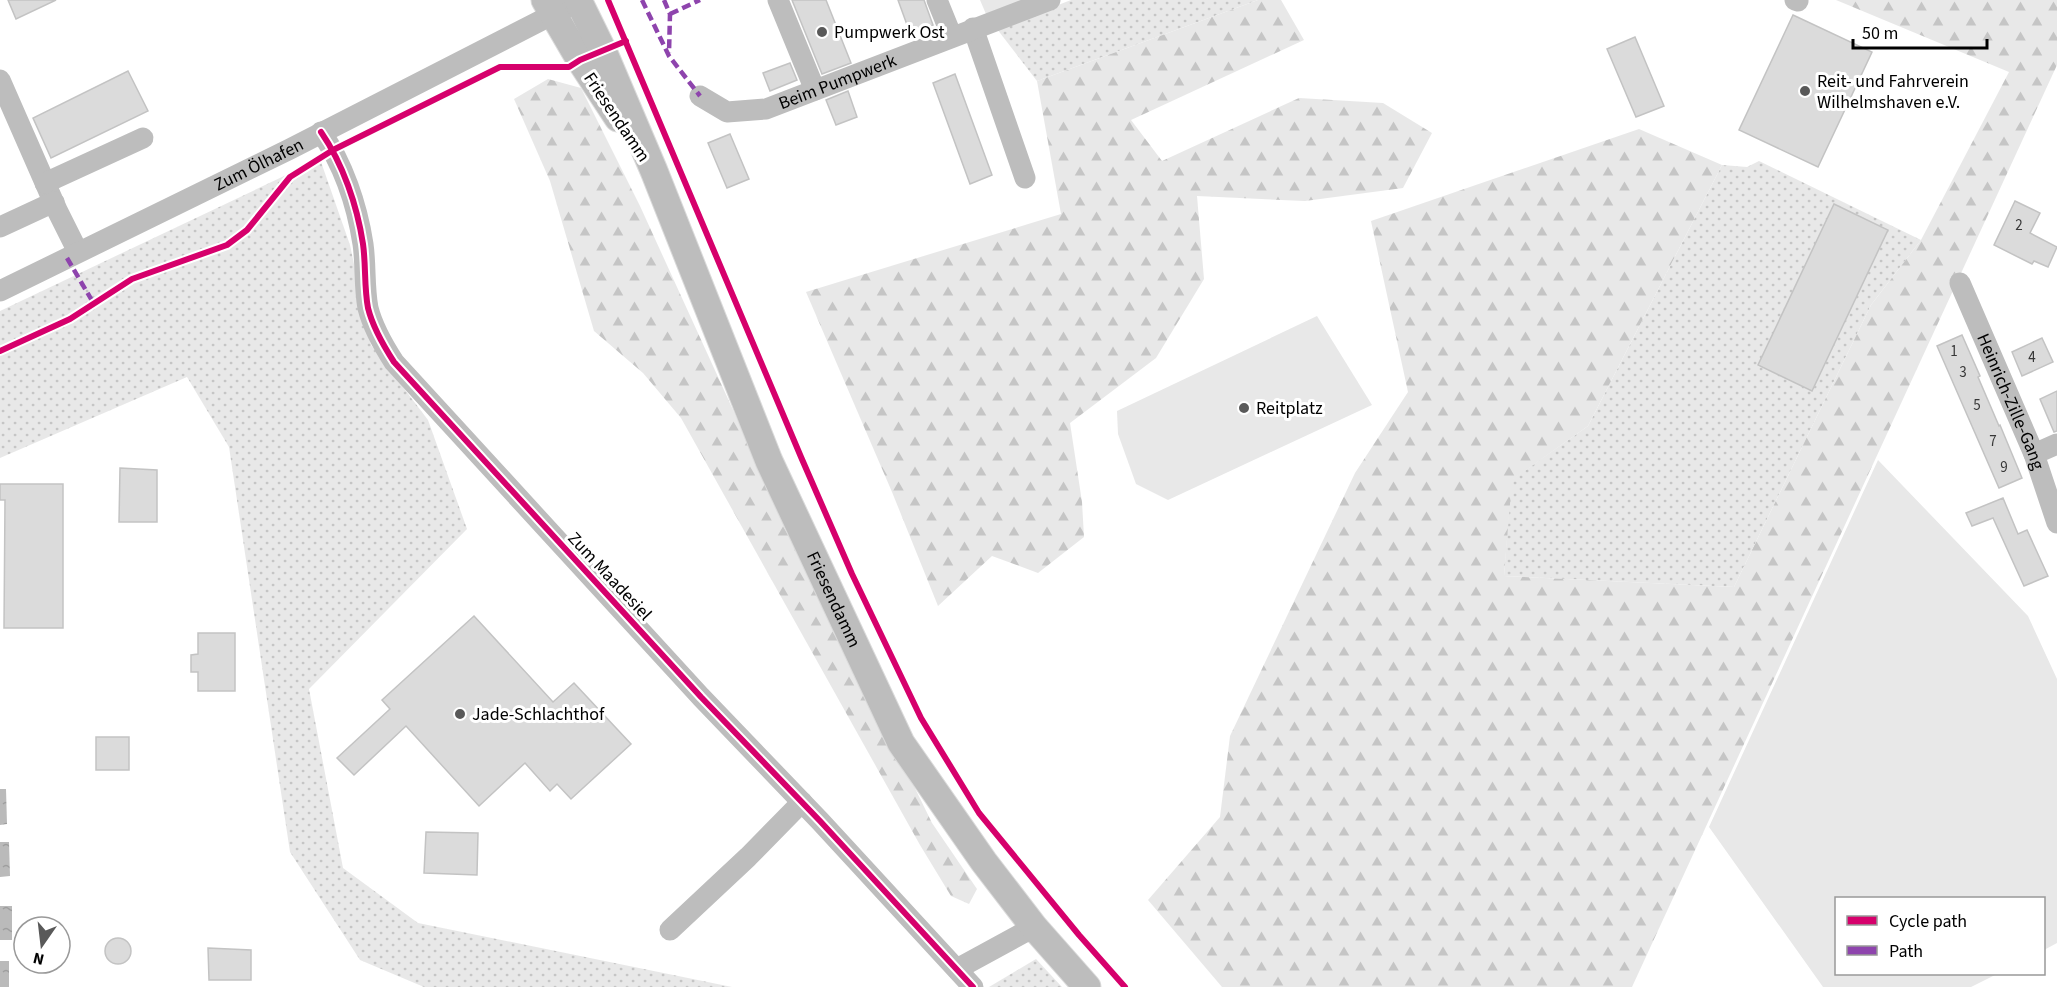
<svg xmlns="http://www.w3.org/2000/svg" width="2057" height="987" font-family="'Source Sans 3',sans-serif">
	<style>
		.grass { fill: url(#grass-dots) }
		.forest { fill: url(#forest-firs) }
		.garden { fill: #e8e8e8 }
		.water { fill: url(#water-ripples) }
		.building { fill: #dbdbdb; stroke: #c3c3c3; stroke-width: 1.5 }
		.lines { fill: none; stroke-linecap: round; stroke-linejoin: round }
		.major-casing { stroke: #dbdbdb; stroke-width: 29 }
		.minor { stroke: #bdbdbd; stroke-width: 21 }
		.major { stroke: #bdbdbd; stroke-width: 27 }
		.quiet { stroke: #8e44ad; stroke-width: 4.5; stroke-dasharray: 9 4.5; stroke-linecap: butt }
		.cycleway-casing { stroke: #fff; stroke-width: 10 }
		.cycleway { stroke: #d6006c; stroke-width: 6 }
		.poi-dot { fill: #595959; stroke: #fff; stroke-width: 2 }
		.labels { text-anchor: middle; stroke-width: 6; stroke-linejoin: round; paint-order: stroke }
		.number-label { font-size: 15px; fill: #373737 }
		.poi-label { font-size: 18px; fill: #000; stroke: #fff; text-anchor: start }
		.street-label { font-size: 18px; fill: #000; stroke: #fff }
	</style>
	<defs>
		<pattern id="grass-dots" width="8" height="8" patternUnits="userSpaceOnUse" patternTransform="scale(1.5)"><rect width="8" height="8" fill="#e8e8e8"/><path d="M2 2h.1M6 6h.1" fill="none" stroke="#c5c5c5" stroke-width="1.8" stroke-linecap="round"/></pattern>
		<pattern id="forest-firs" width="22" height="20" patternUnits="userSpaceOnUse" patternTransform="scale(1.5)"><rect width="22" height="20" fill="#e8e8e8"/><path d="M5 1l3.5 6h-7zM16 11l3.5 6h-7z" fill="#c5c5c5"/></pattern>
		<pattern id="water-ripples" width="26" height="14" patternUnits="userSpaceOnUse" patternTransform="scale(1.5)"><rect width="26" height="14" fill="#bababa"/><path d="M2 4q2-2 4 0t4 0M15 11q2-2 4 0t4 0" fill="none" stroke="#9e9e9e"/></pattern>
	</defs>
	<rect width="100%" height="100%" fill="#fff"/>
	<g class="grass">
		<polygon points="1071,0 1258,0 1037,81 997,29"/>
		<polygon points="320,159 350,245 371,345 428,420 467,529 309,689 343,868 418,923 732,987 424,987 360,960 290,852 229,447 187,377 0,458 0,311"/>
		<polygon points="1759,161 1921,240 1871,305 1734,587 1504,576 1511,480 1588,426 1722,165 1747,167"/>
		<polygon points="1036,959 1062,987 989,987"/>
	</g>
	<g class="forest">
		<polygon points="1258,0 1281,0 1304,40 1131,120 1162,161 1299,98 1383,103 1432,133 1403,188 1305,201 1197,196 1204,279 1156,358 1070,423 1082,502 1084,537 1038,573 992,556 938,606 892,492 806,292 1061,214 1037,81"/>
		<polygon points="1836,0 2057,0 2057,65 1632,987 1222,987 1148,900 1220,817 1230,736 1355,473 1408,392 1371,221 1639,129 1722,165 1588,426 1512,480 1504,576 1734,587 1871,305 1921,240 2009,72"/>
		<polygon points="548,79 581,88 640,206 771,493 932,823 977,889 969,904 951,896 920,845 681,418 643,373 594,331 550,181 514,99"/>
	</g>
	<g class="garden">
		<polygon points="980,0 1024,0 986,14"/>
		<polygon points="1317,316 1372,405 1168,500 1136,484 1118,434 1117,411"/>
		<polygon points="1878,460 2028,616 2057,679 2057,943 2044,950 2044,898 1836,898 1836,974 1997,974 1971,987 1823,987 1709,827"/>
	</g>
	<g class="water">
		<polygon points="0,789 6,789 7,824 0,825"/>
		<polygon points="0,842 9,842 10,876 0,877"/>
		<rect x="0" y="906" width="12" height="34"/>
		<rect x="0" y="961" width="9" height="26"/>
	</g>
	<g class="building">
		<polygon points="8,0 56,0 16,19"/>
		<polygon points="792,0 826,0 851,63 822,74"/>
		<polygon points="898,0 924,0 933,25 910,33"/>
		<polygon points="1793,15 1872,52 1818,167 1739,130"/>
		<polygon points="1635,37 1664,106 1636,117 1607,49"/>
		<polygon points="790,63 797,80 770,91 763,73"/>
		<polygon points="128,71 148,111 51,158 33,118"/>
		<polygon points="955,74 992,175 970,184 933,83"/>
		<polygon points="848,91 857,117 836,125 826,100"/>
		<polygon points="730,134 749,179 727,188 708,143"/>
		<polygon points="2015,201 2040,213 2030,233 2057,247 2048,267 2034,261 2032,264 1994,245"/>
		<polygon points="1834,204 1888,230 1812,391 1758,365"/>
		<polygon points="1962,335 1980,376 1978,377 1999,426 2000,425 2022,478 1999,488 1937,346"/>
		<polygon points="2042,338 2053,362 2022,376 2012,352"/>
		<polygon points="2057,391 2057,431 2054,432 2040,399"/>
		<polygon points="120,468 157,470 157,522 119,522"/>
		<polygon points="0,484 63,484 63,628 4,628 5,500 0,500"/>
		<polygon points="2003,498 2018,534 2027,530 2048,576 2024,586 1993,518 1972,526 1966,513"/>
		<polygon points="474,616 553,702 574,683 631,744 571,799 557,784 550,791 525,763 479,806 406,726 354,775 337,758 390,709 382,700"/>
		<polygon points="198,633 235,633 235,691 198,691 198,672 191,672 191,655 198,654"/>
		<rect x="96" y="737" width="33" height="33"/>
		<polygon points="426,832 478,833 477,875 424,873"/>
		<circle cx="118" cy="951" r="13"/>
		<polygon points="208,948 251,950 251,980 209,980"/>
	</g>
	<g class="lines">
		<defs>
			<g id="major">
				<polyline points="545,0 580,60 618,118"/>
				<path id="s4" d="M578 0 603 51 654 171 769 461 901 743 984 862 1034 927 1087 987"/>
			</g>
		</defs>
		<use href="#major" class="major-casing"/>
		<g class="minor">
			<polyline points="778,0 815,90"/>
			<polyline points="937,0 952,37"/>
			<polyline points="1795,0 1798,1"/>
			<polyline points="973,28 1025,178"/>
			<polyline points="0,80 57,210 78,252"/>
			<path id="s1" d="M700 96 727 112 766 109 1050 0"/>
			<path d="M321 132C343 164 357 205 363 244 366 265 364 287 368 308 373 328 383 345 394 362L701 697 820 821 973 987"/>
			<polyline points="45,183 143,138"/>
			<polyline points="0,227 54,202"/>
			<path id="s2" d="M1960 283 2034 454 2057 523"/>
			<path id="s3" d="M0 291 290 149 579 1"/>
			<polyline points="2034,454 2057,444"/>
			<polyline points="670,930 748,857 802,802"/>
			<polyline points="957,969 1034,927"/>
		</g>
		<use href="#major" class="major"/>
		<g class="quiet">
			<polyline points="642,0 669,56 700,96"/>
			<polyline points="664,0 670,14 669,53"/>
			<polyline points="670,14 700,0"/>
			<polyline points="67,258 94,304"/>
		</g>
		<defs>
			<g id="cycleway">
				<polyline points="608,0 801,457 852,574 921,718 979,813 1079,935 1125,987"/>
				<path d="M321 132C343 164 357 205 363 244 366 265 364 287 368 308 373 328 383 345 394 362L701 697 820 821 973 987"/>
				<polyline points="0,351 70,319 132,279 227,245 247,230 290,177 333,150 500,67 569,67 580,60 626,41"/>
			</g>
		</defs>
		<use href="#cycleway" class="cycleway-casing"/>
		<use href="#cycleway" class="cycleway"/>
	</g>
	<g class="poi-dot">
		<circle cx="822" cy="32" r="6"/>
		<circle cx="1805" cy="91" r="6"/>
		<circle cx="1244" cy="408" r="6"/>
		<circle cx="460" cy="714" r="6"/>
	</g>
	<g class="labels">
		<g class="number-label">
			<text x="2019" y="230">2</text>
			<text x="1954" y="356">1</text>
			<text x="2032" y="362">4</text>
			<text x="1963" y="377">3</text>
			<text x="1977" y="410">5</text>
			<text x="1993" y="446">7</text>
			<text x="2004" y="472">9</text>
		</g>
		<g class="poi-label">
			<text x="834" y="38">Pumpwerk Ost</text>
			<text x="1817" y="87">Reit- und Fahrverein<tspan x="1817" dy="21">Wilhelmshaven e.V.</tspan></text>
			<text x="1256" y="414">Reitplatz</text>
			<text x="472" y="720">Jade-Schlachthof</text>
		</g>
		<g class="street-label">
			<text dy="6" stroke="none"><textPath href="#s1" startOffset="147">Beim Pumpwerk</textPath></text>
			<text transform="translate(617 117) rotate(56)" y="6">Friesendamm</text>
			<text dy="6" stroke="none"><textPath href="#s3" startOffset="288">Zum Ölhafen</textPath></text>
			<text dy="6" stroke="none"><textPath href="#s2" startOffset="129">Heinrich-Zille-Gang</textPath></text>
			<text transform="translate(610 576) rotate(47)" y="6">Zum Maadesiel</text>
			<text dy="6" stroke="none"><textPath href="#s4" startOffset="652">Friesendamm</textPath></text>
		</g>
	</g>
	<rect x="1835" y="897" width="210" height="78" fill="#ffffff" stroke="#999999" stroke-width="1.5"/>
	<rect x="1847" y="916" width="30" height="9" fill="#d6006c" stroke="#999999" stroke-width="1.5"/>
	<text x="1889" y="927" font-size="18" fill="#000000">Cycle path</text>
	<rect x="1847" y="946" width="30" height="9" fill="#8e44ad" stroke="#999999" stroke-width="1.5"/>
	<text x="1889" y="957" font-size="18" fill="#000000">Path</text>
	<g transform="translate(42 945) rotate(194)"><circle r="28" fill="#ffffff" stroke="#999999" stroke-width="1.5"/>
	<path d="M0-4.5L10 22L0 15L-10 22Z" fill="#595959"/>
	<text y="-9" font-size="16" font-weight="bold" text-anchor="middle" fill="#000000">N</text>
	</g>
	<path d="M1853 39v9h134v-9" fill="none" stroke="#000000" stroke-width="3"/>
	<text x="1862" y="39" font-size="18" fill="#000000" stroke="#ffffff" stroke-width="4.5" paint-order="stroke">50 m</text>
</svg>
